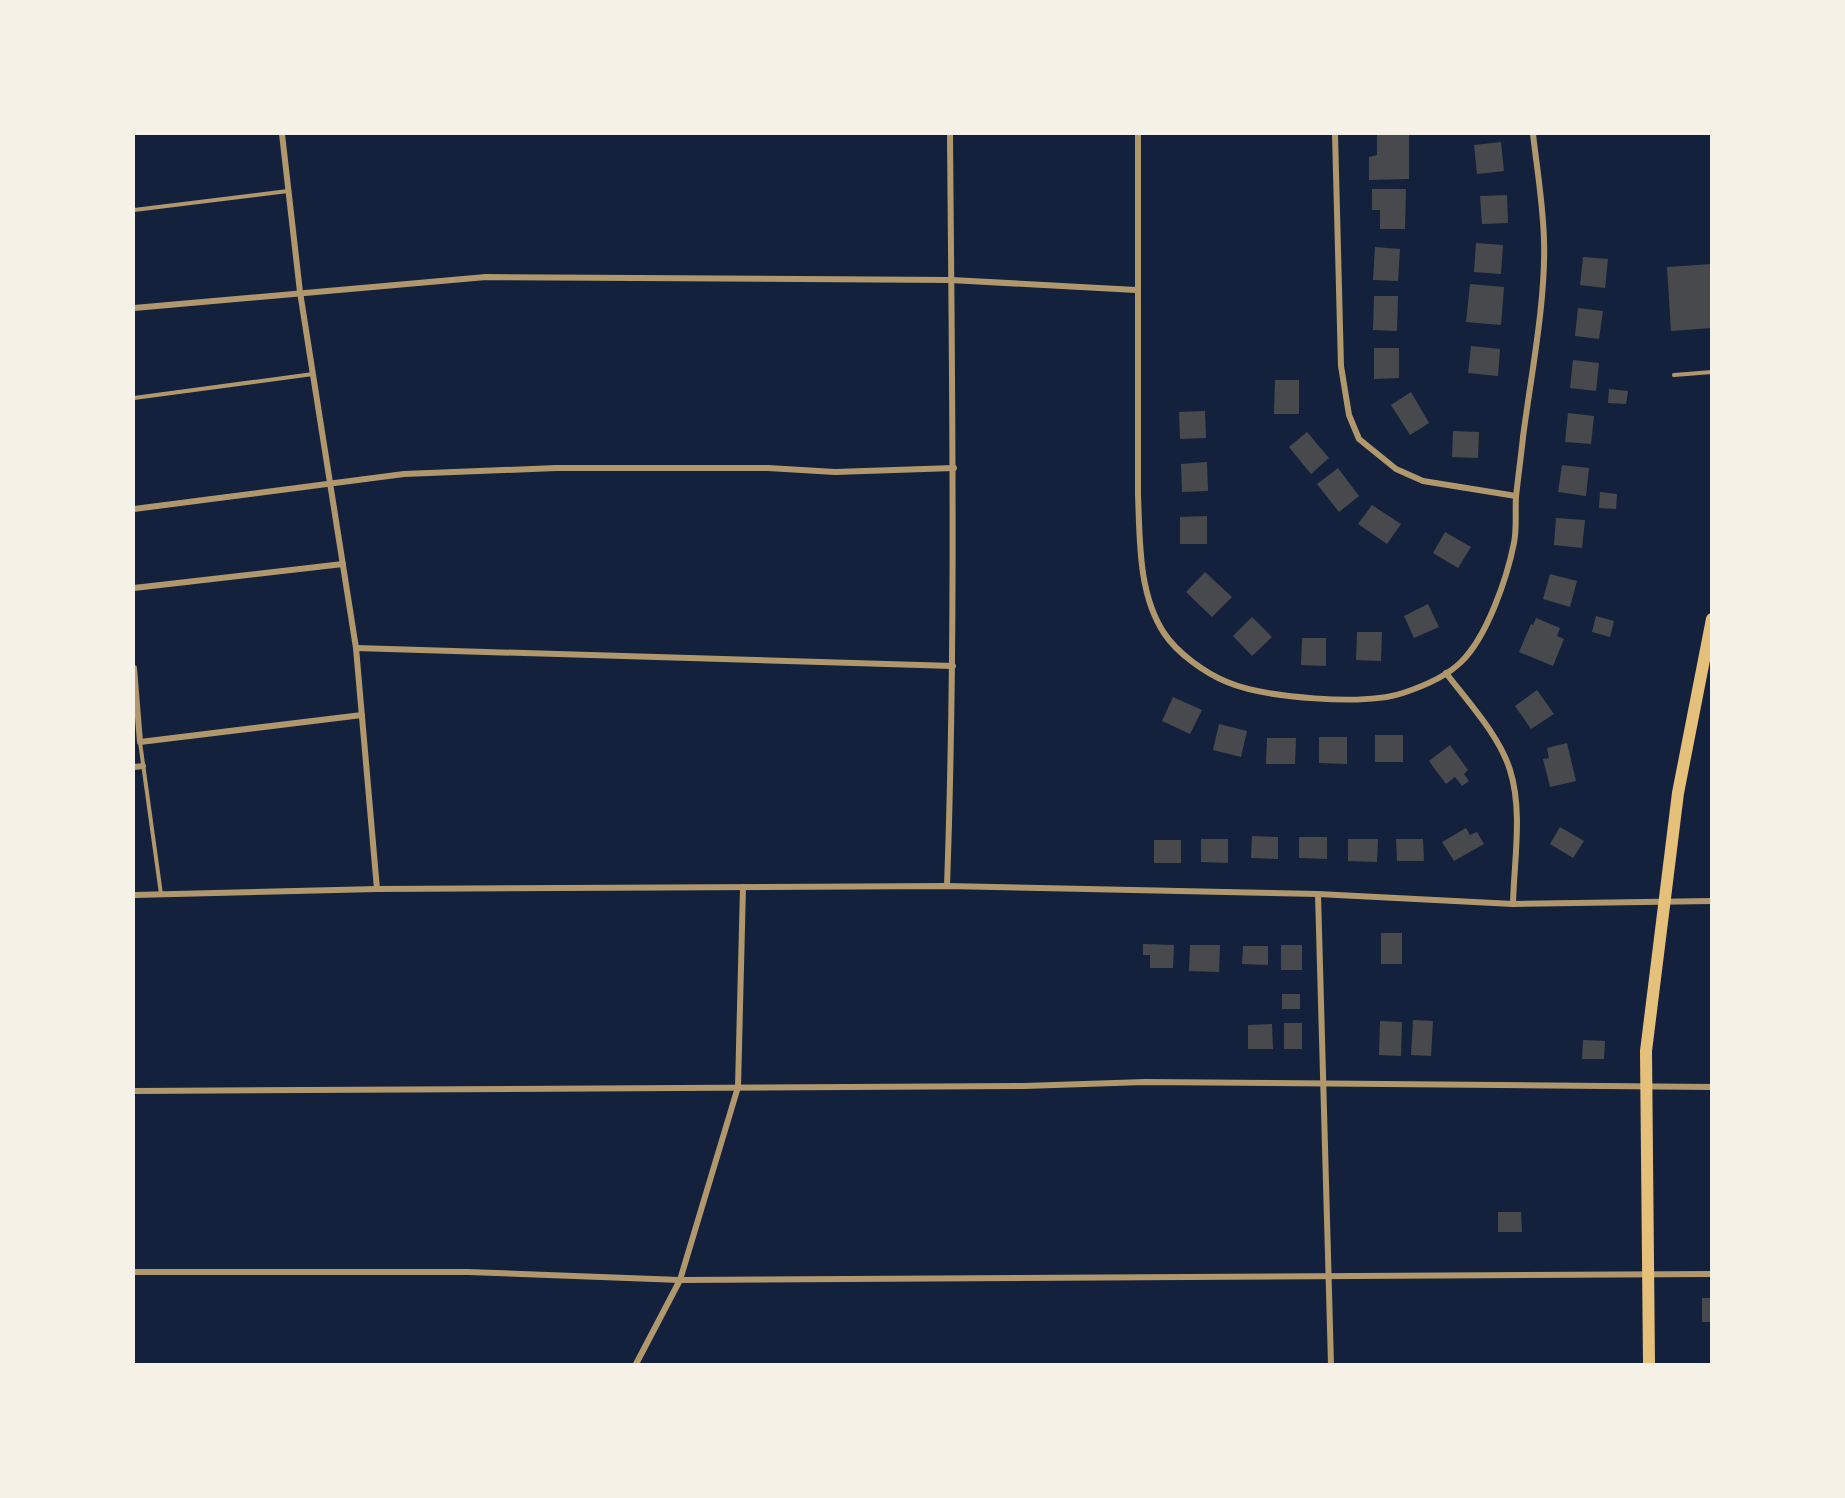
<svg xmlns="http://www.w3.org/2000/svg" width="1845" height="1498" font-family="Lato,sans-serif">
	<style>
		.building { fill: #48494c }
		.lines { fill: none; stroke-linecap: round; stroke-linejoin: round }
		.service { stroke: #b1986c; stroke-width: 4 }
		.minor { stroke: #b1986c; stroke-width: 6 }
		.primary { stroke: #e5c07b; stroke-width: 12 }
	</style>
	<rect width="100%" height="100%" fill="#14213d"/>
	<g class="building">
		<polygon points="1377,135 1409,135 1409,179 1369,180 1369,157 1377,155"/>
		<polygon points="1501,142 1504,171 1477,174 1474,145"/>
		<polygon points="1372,189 1406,189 1405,229 1380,229 1380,210 1372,210"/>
		<polygon points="1507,195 1508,223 1482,224 1480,196"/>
		<polygon points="1476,243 1503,245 1501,274 1474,272"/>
		<polygon points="1375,247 1400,249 1398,281 1373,280"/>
		<polygon points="1583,257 1608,259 1605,288 1580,285"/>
		<polygon points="1712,264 1712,328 1671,331 1667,267"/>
		<polygon points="1470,284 1504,287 1501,325 1466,322"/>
		<polygon points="1374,296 1398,296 1397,331 1373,330"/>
		<polygon points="1578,308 1603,311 1599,339 1575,336"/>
		<polygon points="1471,346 1500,349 1498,376 1468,373"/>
		<polygon points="1374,348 1399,348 1399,378 1374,379"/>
		<polygon points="1573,360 1599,363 1596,391 1570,388"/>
		<polygon points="1275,380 1299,380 1299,414 1274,414"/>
		<polygon points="1609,389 1628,391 1626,404 1608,403"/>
		<polygon points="1411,392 1429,423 1410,435 1391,405"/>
		<polygon points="1205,411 1206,438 1180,439 1179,412"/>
		<polygon points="1568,413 1594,416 1591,444 1565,442"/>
		<polygon points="1453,431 1479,432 1478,458 1452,457"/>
		<polygon points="1307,432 1329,458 1311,474 1289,447"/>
		<polygon points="1207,462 1208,491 1182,492 1181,464"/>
		<polygon points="1562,465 1589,468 1586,496 1558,492"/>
		<polygon points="1338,468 1359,496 1339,512 1317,484"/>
		<polygon points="1600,492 1617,494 1616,509 1599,508"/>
		<polygon points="1372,505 1401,524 1387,544 1358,524"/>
		<polygon points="1207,516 1207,544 1180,544 1180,517"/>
		<polygon points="1556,518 1585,520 1582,548 1554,545"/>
		<polygon points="1445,532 1471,547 1458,568 1433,553"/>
		<polygon points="1205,572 1232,597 1212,617 1186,592"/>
		<polygon points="1550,574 1577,581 1570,607 1543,599"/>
		<polygon points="1428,604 1439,627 1414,638 1404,616"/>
		<polygon points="1596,616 1614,621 1610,637 1592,632"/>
		<polygon points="1252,617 1272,637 1252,656 1233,636"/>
		<polygon points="1536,618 1560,628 1557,636 1564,639 1553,666 1519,652 1531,624 1533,625"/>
		<polygon points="1357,632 1382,632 1381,661 1356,660"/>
		<polygon points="1302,638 1326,638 1326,666 1301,665"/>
		<polygon points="1537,690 1554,714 1531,729 1515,706"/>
		<polygon points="1173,697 1202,710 1190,734 1162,721"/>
		<polygon points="1219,724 1247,731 1241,757 1213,750"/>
		<rect x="1375" y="735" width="28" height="27"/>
		<polygon points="1319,737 1347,737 1347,764 1319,763"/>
		<polygon points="1267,738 1296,738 1295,764 1266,764"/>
		<polygon points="1567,743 1576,781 1550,787 1543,759 1549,758 1547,748"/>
		<polygon points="1450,745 1468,770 1464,774 1469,781 1462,786 1455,777 1446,784 1429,761"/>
		<polygon points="1560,827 1584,841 1573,858 1550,844"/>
		<polygon points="1466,828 1470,835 1477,832 1484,844 1454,861 1442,842"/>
		<polygon points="1252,836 1278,837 1278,859 1251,858"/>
		<polygon points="1299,837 1327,837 1327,859 1299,858"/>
		<polygon points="1201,839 1228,839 1228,863 1201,862"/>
		<polygon points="1348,839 1378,839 1377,862 1348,861"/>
		<polygon points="1396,839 1423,839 1424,861 1397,861"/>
		<rect x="1154" y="840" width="27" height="23"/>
		<rect x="1381" y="933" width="21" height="31"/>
		<polygon points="1143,944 1174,945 1173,968 1150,968 1150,955 1143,955"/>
		<polygon points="1190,945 1220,945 1219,972 1189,971"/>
		<rect x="1281" y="945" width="21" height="25"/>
		<polygon points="1243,946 1268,946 1268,965 1242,964"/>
		<rect x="1282" y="994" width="18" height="15"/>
		<polygon points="1413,1020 1433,1021 1431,1056 1411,1055"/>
		<polygon points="1380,1021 1402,1022 1401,1056 1379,1055"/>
		<rect x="1284" y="1023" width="18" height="26"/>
		<polygon points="1272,1024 1273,1049 1248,1049 1248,1025"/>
		<polygon points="1583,1040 1605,1041 1604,1059 1582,1059"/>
		<polygon points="1498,1212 1521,1212 1522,1232 1498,1232"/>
		<rect x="1702" y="1298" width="10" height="24"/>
	</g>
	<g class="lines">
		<g class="service">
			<polyline points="134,210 288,191"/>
			<polyline points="1674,375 1712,372"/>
			<polyline points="134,398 313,374"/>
			<polyline points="140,742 161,894"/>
		</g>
		<g class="minor">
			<polyline points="282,134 300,292 356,648 377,889"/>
			<path d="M1138 134V495C1140 540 1138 593 1164 633 1177 653 1205 673 1227 682 1265 698 1364 706 1403 693 1421 687 1447 676 1461 662 1487 637 1507 578 1514 543 1517 528 1515 512 1516 497 1518 477 1521 457 1523 437 1531 375 1546 301 1544 240 1543 204 1537 169 1533 134"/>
			<polyline points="1335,134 1341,366 1349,415 1359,439 1396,469 1423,481 1516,496"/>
			<polyline points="134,308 486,277 951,280 1136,290"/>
			<polyline points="134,509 404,474 556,468 768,468 835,472 954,468"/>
			<polyline points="134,588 343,564"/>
			<polyline points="356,648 953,666"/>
			<polyline points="134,668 140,742 362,715"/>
			<path d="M1446 673C1468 702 1499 735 1510 770 1523 811 1514 861 1513 904"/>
			<polyline points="134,767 143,766"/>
			<path d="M947 886C956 635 952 385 950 134"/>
			<polyline points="1318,894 1331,1364"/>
			<polyline points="134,895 377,889 947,886 1318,894 1513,904 1712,901"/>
			<polyline points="134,1091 1024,1086 1145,1082 1712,1087"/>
			<polyline points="134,1272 468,1272 680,1280 1712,1274"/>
			<polyline points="636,1364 680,1280 738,1087 743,887"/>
		</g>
		<polyline class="primary" points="1649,1364 1646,1051 1678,793 1712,619"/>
	</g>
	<rect width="1845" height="1498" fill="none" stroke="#f6f1e7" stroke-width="270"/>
</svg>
